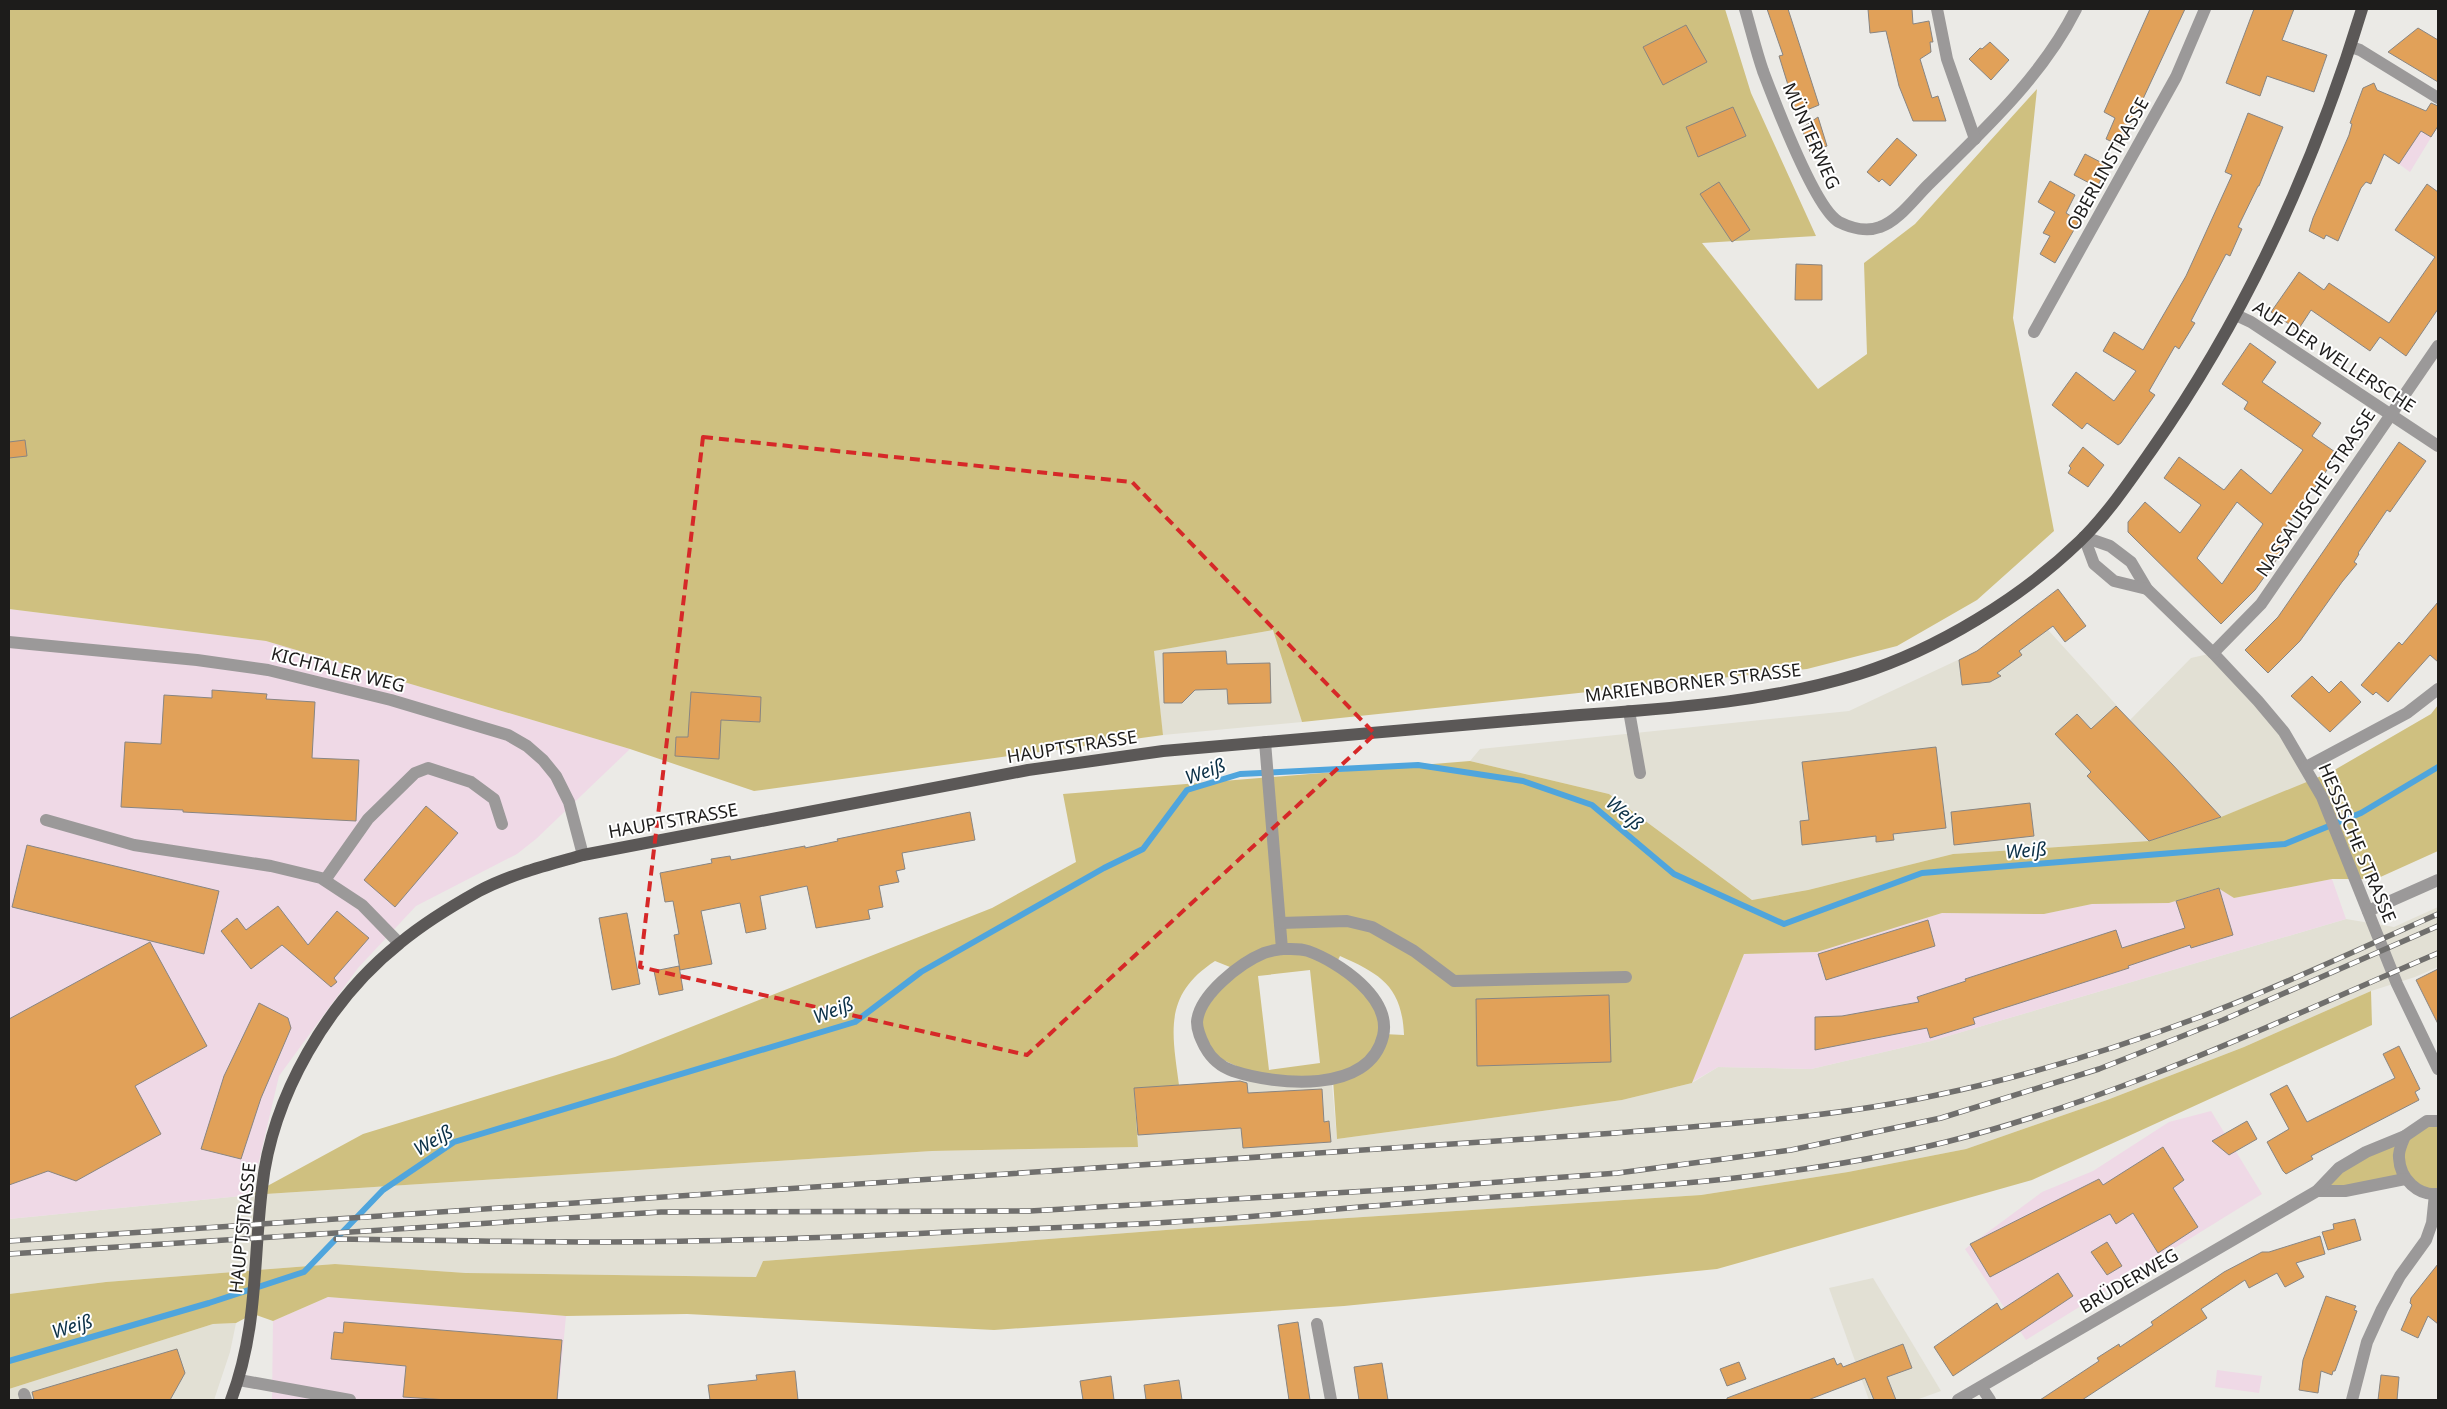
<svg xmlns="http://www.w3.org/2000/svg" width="2447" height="1409" font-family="'Noto Sans',sans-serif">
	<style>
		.built { fill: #e2e0d4 }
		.industrial { fill: #efd9e6 }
		.green { fill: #cfc080; fill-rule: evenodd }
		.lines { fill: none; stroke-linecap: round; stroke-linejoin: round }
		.stream { stroke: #4fa5dd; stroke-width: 6 }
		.building { fill: #e1a159; stroke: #888582; fill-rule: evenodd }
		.minor { stroke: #9b9999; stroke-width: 12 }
		.major { stroke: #5b5857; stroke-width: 12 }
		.rail-casing { stroke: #706f6d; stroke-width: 5.5 }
		.rail { stroke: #fff; stroke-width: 4; stroke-dasharray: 11; stroke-linecap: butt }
		.marked { fill: none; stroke: #d62828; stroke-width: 4; stroke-dasharray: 10 6; stroke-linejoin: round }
		.labels { text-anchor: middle; stroke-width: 4; stroke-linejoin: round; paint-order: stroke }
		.street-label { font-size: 18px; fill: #1d1c1b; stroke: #fff }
		.water-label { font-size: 19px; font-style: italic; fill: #0b3047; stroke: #fff }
	</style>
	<rect width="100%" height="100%" fill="#ebeae6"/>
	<g class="built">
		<polygon points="2030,610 2130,720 2191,658 2213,653 2258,701 2314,780 2221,817 2149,841 1953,854 1808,890 1752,900 1609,794 1470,761 1480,749 1849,711 1977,651"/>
		<polygon points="1274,630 1302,722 1163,735 1153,651"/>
		<polygon points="2438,907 2438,967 2415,977 2371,991 2244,1047 2107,1100 1966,1149 1848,1172 1701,1195 1179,1229 763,1261 756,1277 466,1273 335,1264 106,1282 9,1294 9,1219 251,1195 932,1151 1137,1147 1134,1088 1331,1074 1337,1139 1622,1100 1692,1083 1718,1067 1811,1069 1931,1041 2346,919 2394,927"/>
		<polygon points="1873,1278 1941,1391 1916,1400 1869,1400 1829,1288"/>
		<polygon points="236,1323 230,1352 214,1400 9,1400 9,1389 213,1324"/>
	</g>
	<g class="industrial">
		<polygon points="2431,104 2438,108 2438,126 2410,172 2392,159 2416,128"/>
		<polygon points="9,609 266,641 630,749 536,839 517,854 416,906 358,968 279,1076 251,1195 9,1219"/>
		<polygon points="2332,879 2346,919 1931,1041 1811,1069 1718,1067 1692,1082 1744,954 1817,952 1942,913 2044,914 2092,904 2169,903 2219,888 2234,898"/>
		<polygon points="2211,1111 2262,1194 2026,1340 1965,1249 2042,1192 2093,1171 2169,1122"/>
		<polygon points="328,1297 566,1316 558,1400 272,1400 273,1321"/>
		<polygon points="2217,1370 2262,1376 2259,1393 2215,1387"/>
	</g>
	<g class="green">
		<polygon points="9,9 1725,9 1751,93 1816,236 1702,243 1818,389 1867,354 1864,263 1915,224 2037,89 2013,318 2054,531 1977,600 1897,646 1807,669 1302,722 1273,630 1154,651 1163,735 754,791 630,749 266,641 9,609"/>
		<path d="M2438 705V851L2376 879H2332L2234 898 2218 888 2169 903 2092 904 2044 914 1942 913 1817 952 1744 954 1692 1083 1622 1100 1337 1139 1333 1079 1261 1078 1209 1053 1197 1021 1235 969 1215 961C1163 995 1172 1032 1179 1085L1134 1089 1138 1147 932 1151 251 1195 363 1134 615 1057 992 908 1076 862 1063 794 1470 761 1609 794 1752 900 1808 890 1953 854 2149 841 2221 817 2331 772 2431 714ZM1340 956C1381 974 1402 987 1404 1035L1383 1034 1371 995 1336 964ZM1310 970 1320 1063 1269 1070 1258 976Z"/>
		<polygon points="2371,991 2372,1025 2032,1180 1717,1269 1344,1306 994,1330 687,1314 566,1316 328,1297 273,1321 253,1314 236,1323 213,1324 9,1389 9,1294 106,1282 335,1264 466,1273 756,1277 763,1261 1179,1229 1701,1195 1848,1172 1966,1149 2107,1100 2244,1047"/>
		<polygon points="2438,1121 2438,1223 2435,1194 2405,1179 2317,1191 2339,1168"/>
	</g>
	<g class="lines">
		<polyline class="stream" points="9,1361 209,1303 304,1272 383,1190 454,1142 855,1022 921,972 1104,868 1143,849 1187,790 1240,774 1418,765 1523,781 1592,805 1674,874 1784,924 1922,873 2285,844 2361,813 2438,767"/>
	</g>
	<g class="building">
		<polygon points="1767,9 1788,9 1819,105 1797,114 1779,56 1783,55"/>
		<polygon points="1868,9 1912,9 1913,24 1929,21 1933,42 1930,42 1931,52 1920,59 1932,98 1938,96 1946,121 1913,121 1899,86 1886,31 1870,33"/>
		<polygon points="2150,9 2185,9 2121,146 2106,139 2115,118 2104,112"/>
		<polygon points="2254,9 2294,9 2282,40 2327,55 2314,92 2267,76 2260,96 2226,83"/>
		<polygon points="1686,25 1707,62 1663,85 1643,47"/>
		<polygon points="2418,28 2438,40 2438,82 2388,52"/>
		<polygon points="1990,42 2009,60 1991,80 1969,59 1980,48 1982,49"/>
		<polygon points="2374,83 2377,90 2426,111 2431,103 2438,106 2438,126 2431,137 2421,131 2399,164 2384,154 2371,184 2366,182 2361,188 2338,241 2326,235 2324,239 2309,231 2313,218 2349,135 2352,124 2350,123 2363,88"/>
		<polygon points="1733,107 1746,136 1698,157 1686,127"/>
		<polygon points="2248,113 2283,127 2259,186 2258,186 2238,227 2242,229 2230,256 2226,254 2191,321 2195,323 2179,349 2175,346 2149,391 2155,395 2121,443 2118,445 2087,423 2082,429 2052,405 2076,372 2114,401 2136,371 2103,351 2114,332 2143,350 2186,276 2232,175 2225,172"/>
		<polygon points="1818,117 1827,146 1810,152 1802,128"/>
		<polygon points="1897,138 1917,155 1890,186 1882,179 1879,182 1867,172"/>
		<polygon points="2085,154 2108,166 2097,187 2074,175"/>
		<polygon points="2050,181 2075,195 2066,213 2079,221 2055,263 2040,254 2050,236 2043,233 2055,212 2038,202"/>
		<polygon points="1719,182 1750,230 1732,242 1700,194"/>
		<polygon points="2427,184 2438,192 2438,309 2406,356 2380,337 2370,351 2311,310 2298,330 2271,312 2299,272 2324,290 2329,283 2389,323 2435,257 2395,230"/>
		<polygon points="1796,264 1822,265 1822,300 1795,300"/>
		<path d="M2250 343 2276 362 2262 382 2321 423 2312 436 2338 454 2300 509 2277 538 2287 544 2272 566 2255 590 2221 624 2128 532V522L2145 502 2180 533 2201 505 2164 478 2179 457 2224 490 2241 469 2271 494 2303 450 2244 409 2248 402 2222 384ZM2237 502 2263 524 2222 584 2197 558Z"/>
		<polygon points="25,440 27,456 9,458 9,442"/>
		<polygon points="2399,442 2426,461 2390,512 2387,510 2358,553 2359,554 2354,562 2357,564 2342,582 2300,641 2268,673 2245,650 2278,617"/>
		<polygon points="2083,447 2104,465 2088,487 2068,473 2071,468 2069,466"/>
		<polygon points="2058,589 2086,626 2065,642 2053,626 2019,651 2022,655 1997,673 2001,676 1990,682 1962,685 1959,660 1977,651"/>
		<polygon points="2438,602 2438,662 2430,655 2388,702 2376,692 2373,695 2361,685 2399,642 2402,645"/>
		<polygon points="1226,651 1227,664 1270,663 1271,703 1228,704 1227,689 1195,690 1182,703 1164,703 1163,653"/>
		<polygon points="2312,676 2329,693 2341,681 2361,702 2330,732 2291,696"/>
		<polygon points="212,690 267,694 266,699 315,702 312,758 359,760 356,821 183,812 183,810 121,807 125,742 161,744 164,695 212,698"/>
		<polygon points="691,692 761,697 760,722 721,720 719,759 675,756 676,737 688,737"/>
		<polygon points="2116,706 2172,764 2221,817 2149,841 2087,776 2091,772 2055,734 2077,714 2091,729"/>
		<polygon points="1936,747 1946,828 1893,834 1894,840 1876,842 1876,836 1802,845 1800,821 1809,820 1802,762"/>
		<polygon points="2030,803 2034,836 1954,845 1951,812"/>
		<polygon points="426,806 458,833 395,907 364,880"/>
		<polygon points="970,812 975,840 902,853 905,869 896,871 899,882 879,886 883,907 868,910 870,919 816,928 807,886 760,896 766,929 746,933 740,903 701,911 712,964 680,970 674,935 679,934 673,901 665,902 660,873 712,863 711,859 730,856 731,860 805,846 805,848 838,841 837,839"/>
		<polygon points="27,845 219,891 204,954 12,907"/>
		<polygon points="2219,888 2233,935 2191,948 2190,945 2128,966 2129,968 1973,1018 1975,1024 1930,1038 1927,1028 1815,1050 1815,1017 1842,1016 1919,1002 1917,997 1966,981 1965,979 2116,930 2122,948 2185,928 2176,901"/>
		<polygon points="278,906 308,945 337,911 369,938 334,978 337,982 331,987 282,945 251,969 221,931 237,918 246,930"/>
		<polygon points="627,913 640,984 612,990 599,918"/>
		<polygon points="1928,920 1935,946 1826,980 1818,954"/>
		<polygon points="150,942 207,1046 135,1086 161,1134 76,1181 48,1171 9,1185 9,1019"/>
		<polygon points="679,966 683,990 659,995 654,971"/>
		<polygon points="2438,969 2438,1024 2416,980"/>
		<polygon points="1609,995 1611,1062 1477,1066 1476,999"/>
		<polygon points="259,1003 288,1018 291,1028 261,1098 241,1159 201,1149 224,1076"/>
		<polygon points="2399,1046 2420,1089 2415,1092 2419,1100 2311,1156 2313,1159 2286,1174 2283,1171 2267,1142 2289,1129 2270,1094 2287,1085 2307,1122 2395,1078 2383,1054"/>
		<polygon points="1240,1081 1247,1083 1248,1093 1322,1089 1324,1122 1329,1121 1331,1142 1243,1148 1241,1128 1138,1135 1134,1088"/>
		<polygon points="2247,1121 2257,1139 2229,1155 2212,1141"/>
		<polygon points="2163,1147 2184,1180 2173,1188 2198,1227 2158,1253 2133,1213 2116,1224 2110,1214 1990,1277 1970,1244 2099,1179 2103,1185"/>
		<polygon points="2355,1219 2361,1240 2328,1250 2322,1232 2334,1229 2333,1224"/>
		<polygon points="2320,1236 2325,1254 2296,1263 2304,1277 2285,1287 2277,1273 2249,1288 2245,1280 2201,1309 2207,1318 2082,1400 2040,1400 2099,1361 2097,1358 2119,1344 2120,1347 2153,1325 2151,1322 2224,1272 2262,1252 2269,1252"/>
		<polygon points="2107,1242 2122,1266 2107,1275 2091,1252"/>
		<polygon points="2438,1264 2438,1324 2428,1316 2418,1338 2401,1330 2412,1305 2410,1303 2411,1298"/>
		<polygon points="2058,1273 2073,1296 1953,1376 1934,1347 1997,1303 2001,1310"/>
		<polygon points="2326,1296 2356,1306 2354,1310 2357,1311 2335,1371 2333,1371 2332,1375 2321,1371 2318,1393 2299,1390 2303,1360"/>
		<polygon points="344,1322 562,1340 557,1400 448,1400 403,1397 406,1366 331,1359 334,1332 343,1333"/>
		<polygon points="1298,1322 1310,1400 1289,1400 1278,1325"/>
		<polygon points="1903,1344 1912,1368 1887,1377 1896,1400 1874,1400 1865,1378 1808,1400 1727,1400 1727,1398 1834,1358 1837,1365 1841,1363 1843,1367"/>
		<polygon points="177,1349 185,1373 170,1400 34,1400 32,1392"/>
		<polygon points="1739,1362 1746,1379 1727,1386 1720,1369"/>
		<polygon points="1382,1363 1388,1400 1359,1400 1354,1367"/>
		<polygon points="795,1371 798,1400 710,1400 708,1385 757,1380 756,1375"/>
		<polygon points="2381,1375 2399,1377 2397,1400 2378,1400"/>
		<polygon points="1111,1376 1114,1400 1083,1400 1080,1381"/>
		<polygon points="1179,1380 1182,1400 1146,1400 1144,1385"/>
	</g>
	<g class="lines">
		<g class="minor">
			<path d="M1745 9C1751 29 1756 51 1763 71 1774 100 1815 209 1839 222 1851 228 1867 232 1880 227 1898 221 1914 199 1928 185 1982 132 2042 77 2076 9"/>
			<polyline points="1937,9 1947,59 1975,139"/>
			<polyline points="2351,47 2360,50 2438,98"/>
			<polyline points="2236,315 2251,322 2438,446"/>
			<polyline points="2034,332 2176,77 2205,9"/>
			<polyline points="2084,537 2110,546 2131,562 2147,589 2213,653 2258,701 2284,732 2322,797 2397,984 2438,1069"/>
			<polyline points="2084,537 2094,564 2114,581 2147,589"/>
			<polyline points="9,642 197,660 268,670 391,700 508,735 527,746 543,760 556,776 569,802 583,855"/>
			<polyline points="2213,653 2261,604 2438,346"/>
			<polyline points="1629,711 1640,773"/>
			<polyline points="1265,742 1282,949"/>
			<polyline points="2306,767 2407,713 2438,689"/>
			<polyline points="46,820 134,845 271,866 321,878 362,905 399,943"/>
			<polyline points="325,880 368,819 415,773 428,768 471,782 494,799 502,824"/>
			<polyline points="2368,911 2438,880"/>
			<polyline points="1280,923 1347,921 1372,927 1414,951 1454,981 1626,977"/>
			<path d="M1282 949C1291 949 1300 948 1308 951 1339 962 1392 998 1383 1036 1369 1095 1276 1085 1233 1071 1221 1067 1211 1058 1205 1047 1201 1039 1197 1031 1197 1022 1199 995 1240 963 1264 953 1269 951 1276 950 1282 949Z"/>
			<path d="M2405 1136C2402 1143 2398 1151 2399 1158 2400 1179 2418 1196 2438 1194"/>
			<polyline points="2317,1191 2345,1191 2405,1179"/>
			<polyline points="1317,1324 1331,1400"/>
			<polyline points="239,1380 350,1400"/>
			<polyline points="1982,1388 1990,1400"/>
			<polyline points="24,1394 26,1400"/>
			<polyline points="1958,1400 2317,1191 2339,1168 2366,1152 2405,1136 2427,1121 2438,1121"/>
			<polyline points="2352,1400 2367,1342 2382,1309 2400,1276 2426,1240 2432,1223 2435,1194"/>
		</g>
		<path class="major" d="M231 1400C258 1329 253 1262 262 1188 272 1096 328 1000 400 943 424 923 452 906 479 891 511 874 548 865 583 855L1028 770 1163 751C1294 739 1425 728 1556 717 1657 709 1762 704 1859 674 1938 649 2021 598 2080 541 2107 515 2132 478 2153 448 2246 315 2315 163 2362 9"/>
		<defs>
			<g id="rail">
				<path d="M336 1239C426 1240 515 1242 605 1242 727 1242 849 1237 971 1231 1054 1228 1136 1225 1219 1219 1287 1214 1354 1207 1423 1202 1598 1189 1775 1184 1946 1142 2117 1099 2277 1022 2438 953"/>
				<path d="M9 1241 1616 1133C1723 1124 1831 1118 1937 1095 2027 1076 2118 1048 2205 1015 2284 985 2361 948 2438 914"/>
				<polyline points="9,1254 661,1212 1030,1211 1419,1188 1618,1173 1791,1150 1941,1118 2099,1069 2223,1020 2438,926"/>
			</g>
		</defs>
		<use href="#rail" class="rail-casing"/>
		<use href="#rail" class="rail"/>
	</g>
	<path class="marked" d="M703 437 1132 482 1375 734 1027 1055 640 967Z"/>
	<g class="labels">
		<g class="street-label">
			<text transform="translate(1811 136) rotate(66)" y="6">MÜNTERWEG</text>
			<text transform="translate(2108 164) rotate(-61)" y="6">OBERLINSTRASSE</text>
			<text transform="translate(2334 357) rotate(33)" y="6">AUF DER WELLERSCHE</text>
			<text transform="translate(2316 493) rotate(-56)" y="6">NASSAUISCHE STRASSE</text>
			<text transform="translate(338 670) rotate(14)" y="6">KICHTALER WEG</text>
			<text transform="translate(1693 683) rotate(-7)" y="6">MARIENBORNER STRASSE</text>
			<text transform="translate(1072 747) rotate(-9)" y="6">HAUPTSTRASSE</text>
			<text transform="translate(673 821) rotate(-10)" y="6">HAUPTSTRASSE</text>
			<text transform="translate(2357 843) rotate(67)" y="6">HESSISCHE STRASSE</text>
			<text transform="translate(243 1228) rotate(-84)" y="6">HAUPTSTRASSE</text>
			<text transform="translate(2129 1281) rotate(-30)" y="6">BRÜDERWEG</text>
		</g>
		<g class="water-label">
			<text transform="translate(1205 771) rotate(-20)" y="7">Weiß</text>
			<text transform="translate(1625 813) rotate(40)" y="7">Weiß</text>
			<text transform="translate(2026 850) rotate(-5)" y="7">Weiß</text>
			<text transform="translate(833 1010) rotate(-21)" y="7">Weiß</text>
			<text transform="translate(433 1140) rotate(-30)" y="7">Weiß</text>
			<text transform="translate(72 1326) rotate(-17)" y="7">Weiß</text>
		</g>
	</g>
	<rect width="2447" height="1409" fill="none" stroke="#1d1c1b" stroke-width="20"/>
</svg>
